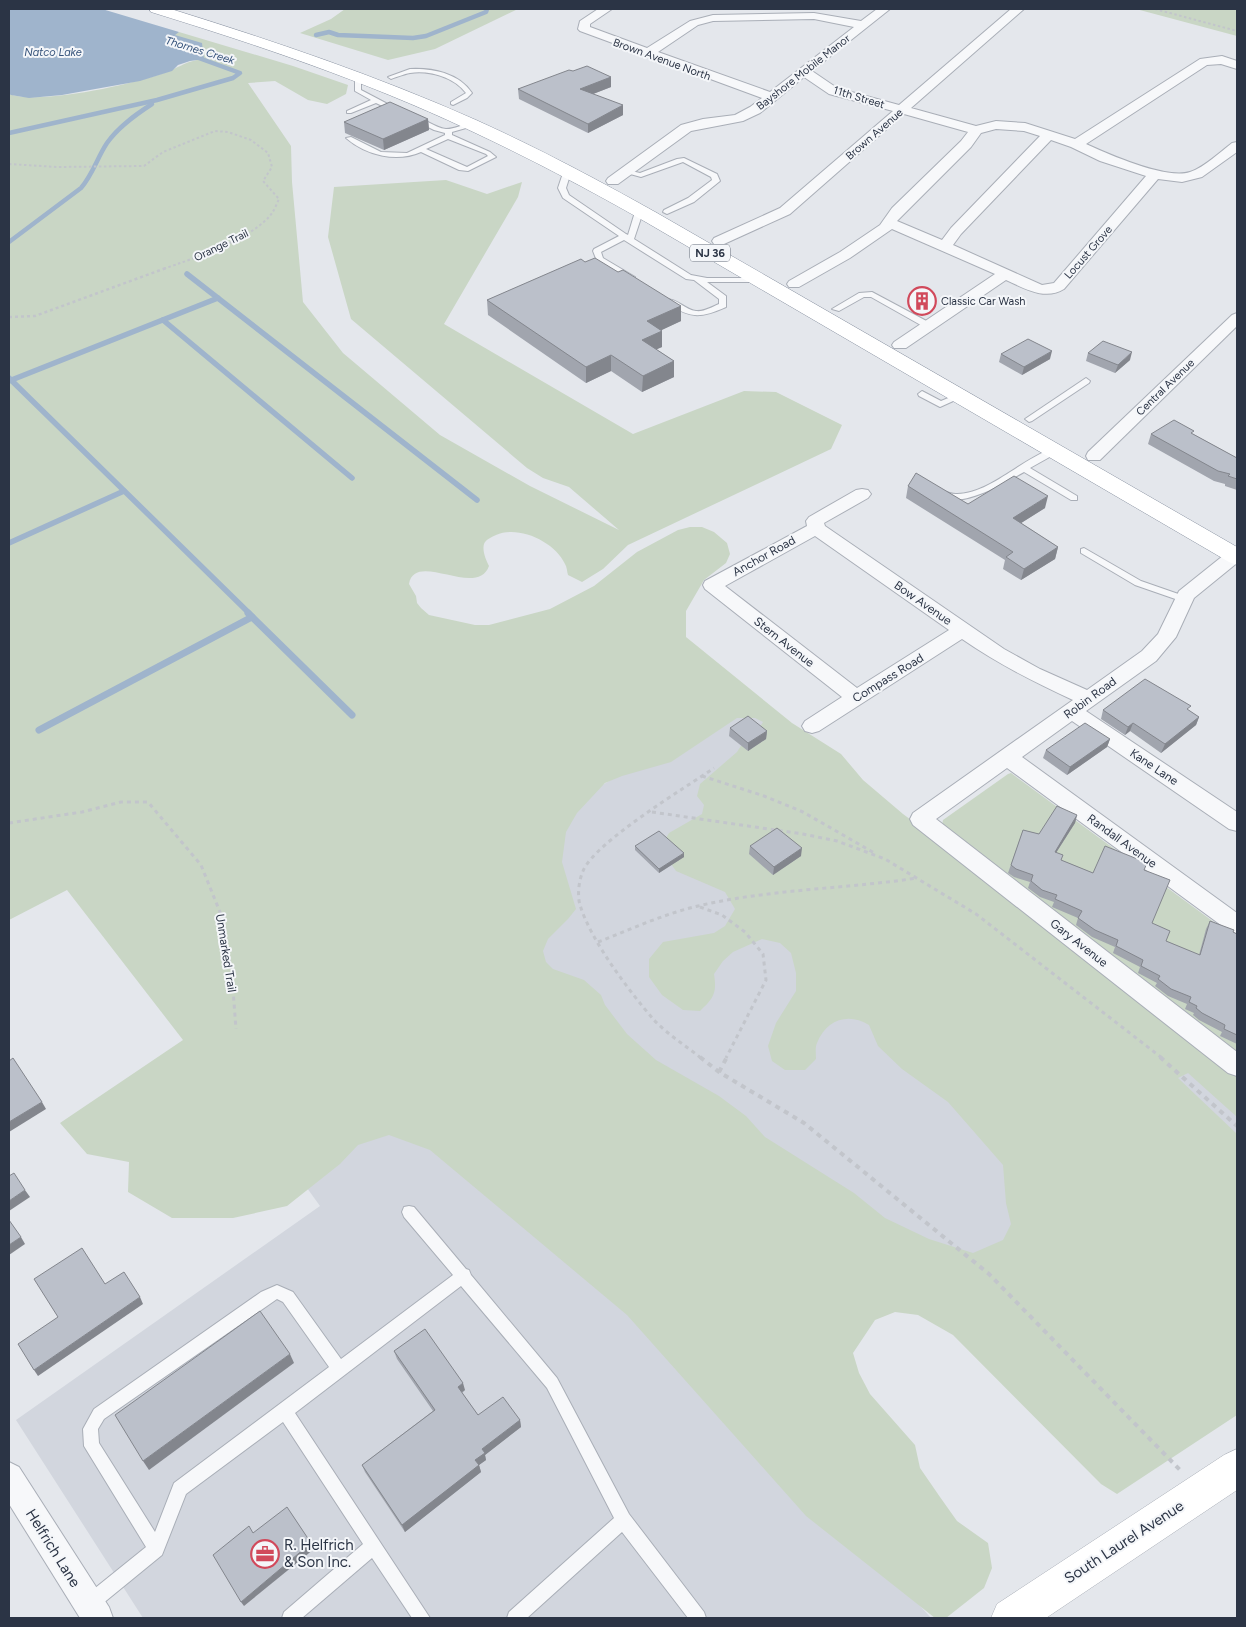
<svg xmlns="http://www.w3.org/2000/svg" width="1246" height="1627" font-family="Figtree,sans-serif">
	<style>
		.built { fill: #d2d6de }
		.green { fill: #c9d6c5; fill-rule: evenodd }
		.water { fill: #9fb4cc }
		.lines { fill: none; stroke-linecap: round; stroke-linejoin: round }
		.stream-far2 { stroke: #9fb4cc; stroke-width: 4.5 }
		.stream-far1 { stroke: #9fb4cc; stroke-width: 5.5 }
		.stream { stroke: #9fb4cc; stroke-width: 7 }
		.lane-casing { stroke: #a9aeb7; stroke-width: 2 }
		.street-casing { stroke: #a9aeb7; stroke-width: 2 }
		.secondary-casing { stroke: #a9aeb7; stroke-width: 1 }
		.highway-casing { stroke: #8b94a3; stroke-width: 1 }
		.path-far3 { stroke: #c2c5cb; stroke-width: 2; stroke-dasharray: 2.5 2.5; stroke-linecap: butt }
		.path-far2 { stroke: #c2c5cb; stroke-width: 2.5; stroke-dasharray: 3 3; stroke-linecap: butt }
		.path-far1 { stroke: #c2c5cb; stroke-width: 3; stroke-dasharray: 4 4; stroke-linecap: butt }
		.path { stroke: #c2c5cb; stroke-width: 4; stroke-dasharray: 5 5; stroke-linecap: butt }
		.lane { fill: #f7f8fa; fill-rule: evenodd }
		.street { fill: #f7f8fa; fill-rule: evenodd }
		.secondary { fill: #fff; fill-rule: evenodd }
		.highway { fill: #fff; fill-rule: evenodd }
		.wall { fill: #a1a5ae }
		.shaded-wall { fill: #83868d }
		.building { fill: #bbc0ca; stroke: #83868d }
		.labels { text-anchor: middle; stroke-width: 4; stroke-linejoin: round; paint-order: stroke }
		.far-water-label { font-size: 11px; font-style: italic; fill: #34527a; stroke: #f4f6f9 }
		.far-street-label { font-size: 11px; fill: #2b3445; stroke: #f4f6f9 }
		.shield { fill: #f4f6f9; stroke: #676e7b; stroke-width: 1 }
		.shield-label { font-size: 11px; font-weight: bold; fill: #2b3445 }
		.far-poi-label { font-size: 11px; fill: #2b3445; stroke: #f4f6f9; text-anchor: start }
		.street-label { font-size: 12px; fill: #2b3445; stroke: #f4f6f9 }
		.near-street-label { font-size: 15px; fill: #2b3445; stroke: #f4f6f9 }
		.near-poi-label { font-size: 15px; fill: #2b3445; stroke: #f4f6f9; text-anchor: start }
	</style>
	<rect width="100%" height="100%" fill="#e4e7ec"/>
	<g class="built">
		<polygon points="742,699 1237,1096 1237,1400 917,1269 523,1008 471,866"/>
		<polygon points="443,1069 931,1618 143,1618 16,1420 320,1206 294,1170"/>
	</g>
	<g class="green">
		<polygon points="345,9 518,9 435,49 388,60 300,33 331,19"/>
		<polygon points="1136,9 1237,9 1237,36"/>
		<path d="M179 32 293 66 348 85 346 94 327 104 308 100 275 81 248 83 291 146 292 182 303 302 343 353 440 435 530 486 619 530 569 487 543 478 527 468 351 319 328 237 334 187 446 180 487 194 522 182 518 197 444 324 633 434 744 391 776 392 842 425 831 449 628 545 603 569 582 582 568 575C567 572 567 567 565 564 555 542 519 525 496 535 492 537 486 539 484 544 482 551 486 560 489 566 477 599 415 550 409 584L416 596 417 603 421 608 429 615 475 625H489L550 609 594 586 637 552 678 530 690 527H702L714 532 727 543 730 554 726 563 704 580 686 611V637L792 723 841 754 863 780 903 814 1237 1060V1117L1188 1073 1178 1078 1237 1134V1415L1117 1494 1101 1484 953 1335 918 1315 895 1312 875 1320 853 1353 859 1373 870 1394 915 1445 920 1468 940 1497 957 1521 988 1543 992 1568 984 1588 946 1618H935L806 1516 627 1315 430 1150 389 1135 358 1145 340 1164 287 1206 233 1218H172L128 1192 129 1162 87 1154 60 1123 183 1040 67 890 9 920V94C40 105 128 85 161 74 178 69 184 61 204 59L174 34ZM737 718H755L763 722 758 730 748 735 737 752 700 784 697 796 704 805 702 814 669 833 660 848 676 871 725 892 735 909 725 926 714 933 663 942 649 959V977L662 995 683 1010 700 1011C714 998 717 993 714 974L723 961 733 952 762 939 780 943 791 953 796 973V991L776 1023 768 1046 772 1061 785 1070H805L816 1059C816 1054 815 1047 817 1043 826 1020 848 1012 869 1025L878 1046 902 1069 948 1102 1003 1165 1006 1203 1011 1224 1003 1240 973 1253 929 1239 885 1218 854 1193 765 1137 746 1116 719 1096 656 1060 627 1034 605 1005 601 995 584 980 553 969 546 962 543 951 548 939 568 919 576 909 562 862 566 832 577 813 605 783 622 776 671 762Z"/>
		<polygon points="1011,773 1237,939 1237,1052 942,825 943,820 1008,774"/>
	</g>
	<polygon class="water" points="9,9 102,9 179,32 175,35 202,43 204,59 190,61 178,65 172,71 140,81 62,95 29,98 11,95 9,94"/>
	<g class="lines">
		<g class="stream-far2">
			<polyline points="316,35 329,32 338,35 413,38 426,36 486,12 487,9"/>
			<polyline points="9,133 157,100 233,78 240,73 196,57"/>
			<path d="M9 242 81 188C93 174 97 158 107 143 118 127 135 115 152 104"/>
		</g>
		<g class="stream-far1">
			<polyline points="187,274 477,500"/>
			<polyline points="163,320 352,478"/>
			<polyline points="9,378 250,614"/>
			<polyline points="9,381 218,298"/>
			<polyline points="9,543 124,491"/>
		</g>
		<g class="stream">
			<polyline points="248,613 352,715"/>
			<polyline points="39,730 252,617"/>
		</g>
		<defs>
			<g id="lane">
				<path d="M410 69C433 68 459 73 472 93L467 98 453 105 451 104V102L466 93C454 77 429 70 410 73 404 74 397 77 391 79L388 77Z"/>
				<polygon points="358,75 361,77 361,90 399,110 399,112 395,112 376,103 351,113 347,113 347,111 371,100 355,91 355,77"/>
				<path d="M412 117C423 116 434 128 446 129 456 129 464 123 473 124V126L452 132V135L490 152 496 157 468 171 459 170 421 152C396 163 366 155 346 138L351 137 381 152 407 153 445 135V133L434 130 412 119ZM448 139 486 154 488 156 467 167 426 149Z"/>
				<polygon points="684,158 717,174 720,181 694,202 667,214 663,212 664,210 688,198 712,180 711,177 683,162 641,177 623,172 627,170 640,173 677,159"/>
				<path d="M564 170 571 172 566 188 569 195 626 234 628 235 635 212 642 210 643 212 634 239 691 275 707 278H757L761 280 757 282H707L726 296V307C699 319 691 318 666 303V299C677 298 685 310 696 311 704 312 712 307 719 304V299L694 280 686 279 624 240 601 252 603 258 635 277V281H629L597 261 593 251 594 249 619 236 563 198 558 188Z"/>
				<polygon points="872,292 932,324 933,326 926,328 871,297 864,297 839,311 832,309 859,293"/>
				<polygon points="1086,378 1090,381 1089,383 1032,421 1029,422 1025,419"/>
				<polygon points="922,391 941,401 958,394 962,397 940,407 919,396 918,394"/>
				<path d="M1052 449 1055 450V454L1030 468 1077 496V500H1071L1024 472C1004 483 957 513 936 493L941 490C946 492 951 494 956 494 988 495 1023 458 1052 449Z"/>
				<polygon points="1084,548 1141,581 1187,597 1189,599 1184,602 1135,585 1081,553 1081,549"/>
				<path d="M409 1206 414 1207 466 1269 469 1270 471 1275 557 1378 629 1514 704 1612 706 1618H688L622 1532 527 1618H507L509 1612 614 1518 547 1388 461 1286 295 1413 430 1618H412L372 1558 302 1618H282L284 1612 363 1544 283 1422 186 1494 162 1555 96 1609 90 1611 84 1609 82 1603 84 1597 146 1547 84 1446 83 1429 94 1409 261 1292 277 1285 293 1292 341 1359 453 1275 404 1217 402 1212 404 1207ZM277 1299 283 1302 329 1367 174 1483 155 1532 99 1443 98 1429 104 1419Z"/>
			</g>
			<g id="street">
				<path d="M598 9H612L590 24V27L647 48 690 21 713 15 814 13 861 21 877 9H890L812 71 837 88 899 105 1011 9H1024L911 108 976 126 996 121 1025 123 1075 139 1200 59 1222 56 1237 61V69L1221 64 1207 65 1086 144C1108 154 1166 180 1190 172 1205 167 1220 152 1232 143L1237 142V152L1202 177 1182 182 1158 179 1064 289C1045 301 1024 288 1006 280L906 348H894L892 345 894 342 995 274 892 229 850 258 799 287H789L787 284 789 281 840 252 880 225 892 208 961 141 968 132 904 114 790 214 724 244H714L712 241 714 238 780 208 893 111 829 94 804 77 760 113 743 121 691 131 618 184H608L606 181 608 178 681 125 703 119 735 115 750 107 762 98 580 31 578 29 580 21ZM814 19 854 27 770 92 658 52 698 25 713 21ZM996 129 1024 131 1040 136 951 228 942 240 897 221 971 147 981 133ZM1051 140 1071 147 1100 161 1146 176 1054 283 1042 285 953 245 961 234Z"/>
				<polygon points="1237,313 1237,326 1100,460 1088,460 1086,456 1088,452 1232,315"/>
				<path d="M862 489 868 490 871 494 868 498 824 523 825 526 1004 649 1040 669 1087 690 1142 651 1158 634 1179 591 1229 551 1237 550V563L1194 598 1176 637 1156 661 1086 711 1237 812V831L1229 829 1072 721 1022 757 1237 913V934L1229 931 1007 768 936 819 1237 1052V1076L1228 1073 913 825 910 819 913 813 1073 700C1034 682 998 664 962 639L819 731 812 733 805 731 802 726 805 721 842 697 705 589 703 585 705 581 807 526 806 521 809 517 856 490ZM815 536 949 630 857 688 725 586Z"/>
				<polygon points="9,1462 19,1467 109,1607 113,1618 80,1618 9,1504"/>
			</g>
			<polygon id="secondary" points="1237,1449 1237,1490 1046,1618 991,1618 997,1604 1224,1455"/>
			<path id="highway" d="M149 9H171C274 41 377 76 476 120 538 148 598 180 657 213L1237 547V565L1229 562 644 221C586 188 527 157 467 129 365 81 258 45 151 12Z"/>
		</defs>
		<use href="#lane" class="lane-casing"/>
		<use href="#street" class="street-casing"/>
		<use href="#secondary" class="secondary-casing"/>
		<use href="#highway" class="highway-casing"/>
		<g class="path-far3">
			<polyline points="1155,9 1237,31"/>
			<path d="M9 164 57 167 144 166 163 152 215 131 228 132 251 140 268 153 272 167 263 181 279 199C277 203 275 209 272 213 255 238 192 259 163 269"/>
		</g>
		<polyline class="path-far2" points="9,317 35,316 166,268"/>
		<g class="path-far1">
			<polyline points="702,776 764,796 803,812 876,854"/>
			<polyline points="652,812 803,834 837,841 885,859 976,914 1162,1058"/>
			<polyline points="9,823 82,812 121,802 148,802 201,865 222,917 232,976 236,1029"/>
			<polyline points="700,907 722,915 745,932 763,954 766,980 726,1058"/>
			<path d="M598 942C631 929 664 914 698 906 770 889 845 889 917 878"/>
			<path d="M701 1058C686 1046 667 1034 654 1020 629 991 591 941 580 905 577 895 579 880 583 871 595 842 685 788 714 768"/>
		</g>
		<g class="path">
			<polyline points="700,1057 719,1072 804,1123 989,1274 1181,1471"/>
			<polyline points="1160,1057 1237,1126"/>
			<polyline points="719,1072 727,1057"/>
		</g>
		<use href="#lane" class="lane"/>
		<use href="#street" class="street"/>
		<use href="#secondary" class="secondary"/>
		<use href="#highway" class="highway"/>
	</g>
	<g class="wall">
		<polygon points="573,71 611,77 611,87 593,94 623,115 588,133 519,99 518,89"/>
		<polygon points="428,119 429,130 384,150 345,133 344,122"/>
		<polygon points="585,262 618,272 681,306 681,321 661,330 662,331 662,347 656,349 674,361 674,377 642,392 611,371 586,383 488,315 487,300"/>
		<polygon points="1088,353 1130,360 1115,373 1086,361"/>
		<polygon points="1001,354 1050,359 1022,375 999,362"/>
		<polygon points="1151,434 1193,434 1237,458 1237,490 1225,486 1225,484 1214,481 1148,444"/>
		<polygon points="908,486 968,504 1045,508 1021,523 1058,547 1055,559 1021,580 1003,569 1005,560 906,498"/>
		<polygon points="1103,710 1189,711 1199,717 1196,725 1161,753 1130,731 1125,735 1101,719"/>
		<polygon points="730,728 767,731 766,739 748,751 729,736"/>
		<polygon points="1110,739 1107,747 1067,775 1043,758 1046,750"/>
		<polygon points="1077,815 1075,823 1056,853 1061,860 1093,873 1144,870 1152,923 1166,941 1199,955 1206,929 1210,921 1237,934 1237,1044 1220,1036 1222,1032 1199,1020 1193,1015 1194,1013 1185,1009 1187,1004 1168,996 1155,986 1157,983 1138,973 1140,967 1113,953 1115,947 1092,937 1076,925 1078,918 1052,907 1054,902 1040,897 1028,888 1030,882 1014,877 1008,873 1023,830 1039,834"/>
		<polygon points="635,846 684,857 659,873 635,850"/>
		<polygon points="750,846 801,856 773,875 749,854"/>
		<polygon points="394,1351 465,1390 462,1393 478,1415 520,1420 521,1427 485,1455 486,1460 479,1465 481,1472 405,1532 365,1472 362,1465 433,1411 397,1359"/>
	</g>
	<g class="shaded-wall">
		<polygon points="611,77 611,87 580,99 580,89"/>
		<polygon points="623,105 623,115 588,133 588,124"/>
		<polygon points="428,119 429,130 384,150 383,139"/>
		<polygon points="681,306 681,321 647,337 647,321"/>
		<polygon points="662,331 662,347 642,356 642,340"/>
		<polygon points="1052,351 1050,359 1022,375 1024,367"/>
		<polygon points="1132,352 1130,360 1115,373 1118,365"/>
		<polygon points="611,355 611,371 586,383 586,367"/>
		<polygon points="674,361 674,377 642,392 643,376"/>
		<polygon points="1048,496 1045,508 1010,530 1013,518"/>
		<polygon points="1058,547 1055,559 1021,580 1024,569"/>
		<polygon points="1199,717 1196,725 1161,753 1165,744"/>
		<polygon points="1133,723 1130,731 1125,735 1128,727"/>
		<polygon points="767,731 766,739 748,751 748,743"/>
		<polygon points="1110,739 1107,747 1067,775 1070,767"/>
		<polygon points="1077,815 1075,823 1052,859 1055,852"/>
		<polygon points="802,848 801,856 773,875 774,867"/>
		<polygon points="684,853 684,857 659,873 659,869"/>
		<polygon points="42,1102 46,1109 9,1132 9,1122"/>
		<polygon points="25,1190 30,1197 9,1211 9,1201"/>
		<polygon points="21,1237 25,1244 9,1255 9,1245"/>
		<polygon points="140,1297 143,1304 38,1376 34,1370"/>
		<polygon points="290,1354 294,1363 149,1470 143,1461"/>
		<polygon points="463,1383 465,1390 459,1394 458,1387"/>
		<polygon points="520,1420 521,1427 485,1455 486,1460 479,1465 481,1472 405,1532 402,1525 475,1460 482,1449"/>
		<polygon points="311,1543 314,1549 244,1606 241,1602"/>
	</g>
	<g class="building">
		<polygon points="587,66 611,77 580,89 623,105 588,124 518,89 569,70 573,71"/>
		<polygon points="390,102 428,119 383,139 344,122"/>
		<polygon points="595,258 618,272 623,270 681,306 647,321 662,331 642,340 674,361 643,376 611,355 586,367 487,300 581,259 585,262"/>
		<polygon points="1028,339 1052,351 1024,367 1001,354"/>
		<polygon points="1103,341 1132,352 1118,365 1088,353"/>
		<polygon points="1174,420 1194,431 1191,433 1237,458 1237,479 1228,476 1230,474 1218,471 1151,434"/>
		<polygon points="916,473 968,504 1014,476 1048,496 1013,518 1058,547 1024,569 1006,557 1013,552 908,486"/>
		<polygon points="1145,679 1191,706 1187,709 1199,717 1165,744 1133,723 1128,727 1103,710"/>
		<polygon points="748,716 767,731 748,743 730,728"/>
		<polygon points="1085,723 1110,739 1070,767 1046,750"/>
		<polygon points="1057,806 1077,815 1055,852 1063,855 1061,860 1093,873 1105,846 1145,862 1147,863 1144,870 1170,880 1152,923 1170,931 1166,941 1200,955 1210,921 1234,930 1233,932 1237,934 1237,1035 1224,1029 1225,1025 1202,1013 1196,1008 1197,1006 1189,1002 1191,997 1171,989 1158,979 1160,976 1141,966 1143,960 1116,946 1118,940 1095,930 1078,918 1082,911 1055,899 1057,895 1042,890 1031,881 1033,875 1016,869 1011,865 1023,830 1039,834"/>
		<polygon points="777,828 802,848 774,867 750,846"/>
		<polygon points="659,831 684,853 659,869 635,846"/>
		<polygon points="13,1058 42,1102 9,1122 9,1061"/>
		<polygon points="14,1173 25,1190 9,1201 9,1176"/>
		<polygon points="9,1220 21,1237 9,1245"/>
		<polygon points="82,1248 105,1284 124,1272 140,1297 34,1370 18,1344 58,1317 34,1279"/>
		<polygon points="260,1311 290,1354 143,1461 115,1415"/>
		<polygon points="425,1329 463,1383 458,1387 478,1415 503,1397 520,1420 482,1449 485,1453 475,1460 479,1465 402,1525 362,1465 435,1410 394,1351"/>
		<polygon points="287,1507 311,1543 241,1602 213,1555 249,1526 253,1533"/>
	</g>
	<defs>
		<symbol id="building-ring" viewBox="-11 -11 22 22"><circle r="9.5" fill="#f4f6f9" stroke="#d1495b" stroke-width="1.5"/><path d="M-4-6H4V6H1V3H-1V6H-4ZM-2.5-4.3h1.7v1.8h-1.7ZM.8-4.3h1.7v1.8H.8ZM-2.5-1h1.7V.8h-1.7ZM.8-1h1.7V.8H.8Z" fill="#d1495b"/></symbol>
		<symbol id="office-ring" viewBox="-11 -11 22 22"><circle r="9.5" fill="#f4f6f9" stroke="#d1495b" stroke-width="1.5"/><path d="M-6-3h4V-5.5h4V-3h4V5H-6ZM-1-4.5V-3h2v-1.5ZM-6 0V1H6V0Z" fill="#d1495b"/></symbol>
	</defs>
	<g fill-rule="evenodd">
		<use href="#building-ring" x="906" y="285" width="32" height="32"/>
		<use href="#office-ring" x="249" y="1538" width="32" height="32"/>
	</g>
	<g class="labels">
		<g class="far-water-label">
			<text transform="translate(200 50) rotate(17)" y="4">Thornes Creek</text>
			<text x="53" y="56">Natco Lake</text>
		</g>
		<g class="far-street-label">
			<text transform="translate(662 59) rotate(20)" y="4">Brown Avenue North</text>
			<text transform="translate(803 72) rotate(-38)" y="4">Bayshore Mobile Manor</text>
			<text transform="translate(859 97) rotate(17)" y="4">11th Street</text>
			<text transform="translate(874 134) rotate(-41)" y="4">Brown Avenue</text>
			<text transform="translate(221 245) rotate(-26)" y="4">Orange Trail</text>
			<text transform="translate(1088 252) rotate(-49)" y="4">Locust Grove</text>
			<text transform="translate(1165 387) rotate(-44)" y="4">Central Avenue</text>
		</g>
		<rect class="shield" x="690" y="244.5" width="40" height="17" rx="4"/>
		<g class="shield-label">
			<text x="710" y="257">NJ 36</text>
		</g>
		<g class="far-poi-label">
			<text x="941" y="305">Classic Car Wash</text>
		</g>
		<g class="street-label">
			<text transform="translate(764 556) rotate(-29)" y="4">Anchor Road</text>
			<text transform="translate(923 603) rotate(35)" y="4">Bow Avenue</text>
			<text transform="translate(784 642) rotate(38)" y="4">Stern Avenue</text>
			<text transform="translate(888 678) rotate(-32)" y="4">Compass Road</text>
			<text transform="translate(1090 698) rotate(-36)" y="4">Robin Road</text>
			<text transform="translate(1154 767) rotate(34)" y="4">Kane Lane</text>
			<text transform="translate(1122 841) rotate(36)" y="4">Randall Avenue</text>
			<text transform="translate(1079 943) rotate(38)" y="4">Gary Avenue</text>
			<text transform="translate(226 953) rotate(81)" y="4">Unmarked Trail</text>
		</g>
		<g class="near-street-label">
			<text transform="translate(1124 1542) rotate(-33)" y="5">South Laurel Avenue</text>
			<text transform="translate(53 1548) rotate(58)" y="5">Helfrich Lane</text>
		</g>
		<g class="near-poi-label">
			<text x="284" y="1550">R. Helfrich<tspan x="284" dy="17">&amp; Son Inc.</tspan></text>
		</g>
	</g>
	<rect width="1246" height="1627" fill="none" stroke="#2b3445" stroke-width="20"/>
</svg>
